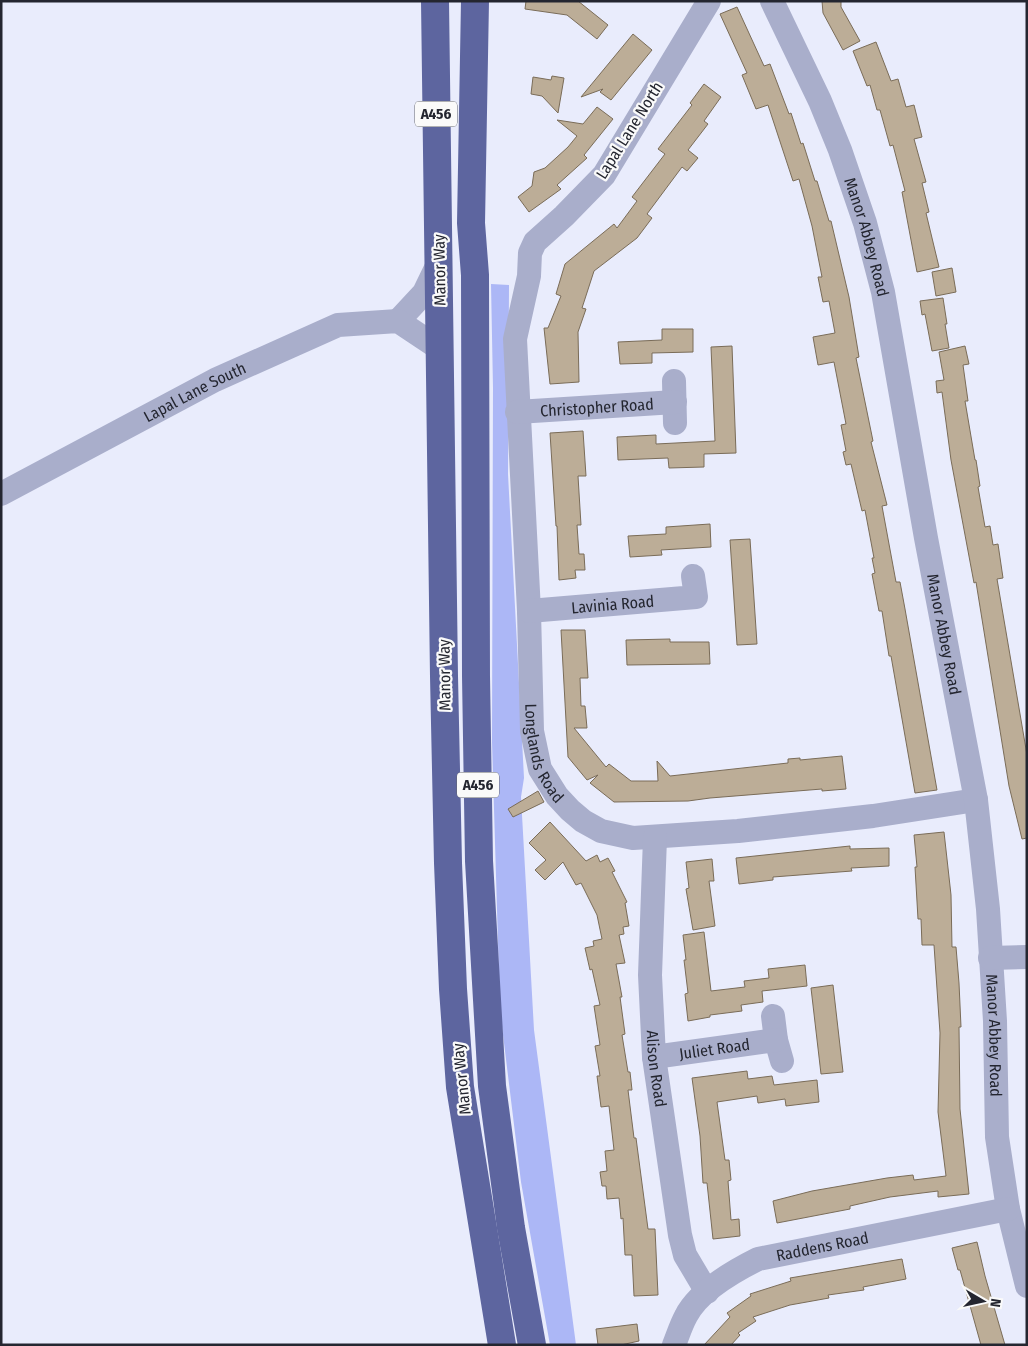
<svg xmlns="http://www.w3.org/2000/svg" width="1028" height="1346" font-family="'Fira Sans Condensed',sans-serif">
	<style>
		.green { fill: #acb7f6 }
		.building { fill: #bcad97; stroke: #7a6c58 }
		.lines { fill: none; stroke-linecap: round; stroke-linejoin: round }
		.minor { stroke: #a9aecb; stroke-width: 24 }
		.highway { stroke: #5d659f; stroke-width: 28 }
		.labels { text-anchor: middle; stroke-width: 4.5; stroke-linejoin: round; paint-order: stroke }
		.shield { fill: #fafafa; stroke: #64666d; stroke-width: 1 }
		.shield-label { font-size: 15px; font-weight: bold; fill: #242630 }
		.street-label { font-size: 16px; fill: #242630; stroke: #fafafa }
	</style>
	<rect width="100%" height="100%" fill="#e9ecfc"/>
	<polygon class="green" points="491,284 509,285 508,474 524,778 521,797 534,1030 576,1345 550,1345 521,1182 500,1010 492,742 493,388"/>
	<g class="building">
		<polygon points="526,1 578,1 608,25 597,39 567,15 525,9"/>
		<polygon points="822,1 841,1 841,7 860,41 843,50 823,13"/>
		<polygon points="737,7 764,66 770,64 789,114 791,113 801,144 803,143 815,181 817,181 829,221 831,221 849,297 859,357 856,358 873,441 871,442 887,505 882,506 896,582 900,582 905,609 937,790 915,793 891,656 889,656 882,611 879,611 872,574 875,573 872,558 874,558 865,510 862,511 851,464 846,465 843,452 846,451 841,425 846,424 834,362 818,365 813,337 835,333 829,301 823,302 818,277 822,277 812,226 799,179 793,181 768,105 756,109 742,75 747,73 720,14"/>
		<polygon points="633,34 652,50 611,100 600,92 603,89 581,97"/>
		<polygon points="876,42 891,81 898,79 906,107 914,105 922,137 914,139 926,182 922,183 929,212 926,213 939,267 917,272 902,192 905,191 893,145 890,146 880,110 877,110 870,85 867,86 853,51"/>
		<polygon points="552,76 564,78 558,113 542,96 531,94 533,77 551,80"/>
		<polygon points="704,84 721,97 704,121 708,124 688,150 698,158 687,171 682,167 647,214 652,218 637,238 594,271 582,308 586,309 578,332 579,382 550,384 544,328 548,328 561,296 556,294 565,264 614,224 617,228 637,201 632,197 665,154 658,149 692,105 690,103"/>
		<polygon points="597,107 613,119 584,155 587,158 557,185 561,189 529,212 518,197 532,186 534,172 545,168 568,147 577,136 557,120 583,124"/>
		<polygon points="952,268 956,292 936,296 932,272"/>
		<polygon points="943,298 947,324 945,324 949,348 932,351 925,314 922,315 920,301"/>
		<polygon points="662,329 693,329 693,352 652,353 652,363 620,364 618,342 662,340"/>
		<polygon points="732,346 736,453 704,454 704,467 669,468 668,458 618,460 617,437 656,435 656,444 715,441 711,347"/>
		<polygon points="965,346 969,364 963,365 968,401 965,401 975,460 976,460 980,486 978,487 985,527 990,526 993,545 998,544 1003,578 997,579 1027,755 1027,838 1022,839 1009,786 976,582 974,583 951,460 942,392 937,393 936,381 944,380 939,352"/>
		<polygon points="583,431 586,476 578,476 581,525 577,525 579,554 584,554 585,570 575,570 576,578 559,580 557,526 556,526 550,433"/>
		<polygon points="710,524 711,547 661,550 662,555 630,557 628,536 666,534 666,527"/>
		<polygon points="750,539 757,644 737,645 730,540"/>
		<polygon points="561,630 585,630 588,678 580,678 581,706 585,706 587,728 574,728 606,767 609,764 631,781 658,781 657,761 670,776 788,763 788,759 800,758 800,760 842,756 846,789 822,791 822,789 710,798 688,801 614,802 590,783 598,775 587,780 568,757"/>
		<polygon points="670,639 670,642 709,642 710,664 627,665 626,640"/>
		<polygon points="538,791 544,802 513,817 508,809"/>
		<polygon points="550,822 586,861 597,855 600,862 608,858 615,871 612,872 627,902 625,903 629,926 623,927 624,934 619,935 625,963 616,964 622,997 620,997 625,1034 622,1035 628,1072 630,1072 632,1090 628,1090 634,1138 636,1138 648,1229 655,1229 658,1295 634,1296 632,1255 625,1255 623,1218 621,1219 619,1198 607,1199 606,1186 602,1186 600,1172 607,1171 605,1151 614,1150 609,1106 601,1107 597,1076 600,1076 595,1046 600,1045 594,1006 600,1005 592,969 590,970 585,948 594,946 593,941 602,939 597,915 581,883 576,885 563,862 545,880 535,870 546,860 529,843"/>
		<polygon points="944,832 951,895 952,947 956,947 959,983 961,1027 959,1027 960,1109 969,1194 938,1197 938,1191 890,1197 850,1206 850,1209 777,1223 773,1201 812,1191 887,1178 913,1175 914,1180 946,1176 938,1112 940,1033 934,945 922,945 921,919 918,919 915,867 917,867 914,835"/>
		<polygon points="850,846 850,849 889,848 889,866 851,868 852,871 773,877 773,880 739,884 736,858"/>
		<polygon points="712,859 714,881 709,881 715,926 693,930 686,889 689,888 686,862"/>
		<polygon points="704,932 711,991 745,987 744,981 769,978 768,969 805,965 807,986 762,991 763,1002 741,1005 742,1011 710,1015 710,1017 688,1021 685,994 688,993 684,960 686,960 683,935"/>
		<polygon points="833,985 843,1072 821,1074 811,988"/>
		<polygon points="747,1071 748,1079 772,1076 774,1085 817,1080 819,1102 786,1106 785,1099 758,1103 757,1096 717,1102 725,1160 729,1160 731,1180 728,1181 731,1220 739,1219 740,1236 713,1239 707,1183 703,1183 700,1136 692,1078"/>
		<polygon points="977,1242 985,1276 1005,1345 981,1345 960,1270 958,1270 952,1248"/>
		<polygon points="902,1259 906,1279 863,1287 864,1290 828,1295 829,1298 790,1305 753,1317 756,1321 738,1333 740,1335 731,1345 704,1345 730,1317 727,1313 751,1296 750,1294 791,1281 790,1278"/>
		<polygon points="637,1324 639,1341 621,1345 598,1345 596,1329"/>
	</g>
	<g class="lines">
		<g class="minor">
			<path id="s1" d="M709 1 604 175 564 216 535 242 530 253 529 276 515 339 529 611 532 731 540 769 557 796 570 810 583 821 601 831 633 838 738 831 873 816 976 800"/>
			<path id="s2" d="M772 1 820 101 840 150 865 223 883 292 926 538 976 800 988 909 995 1021 997 1137 1008 1209 1027 1286"/>
			<polyline points="398,321 424,293 438,264"/>
			<polyline points="674,381 675,423"/>
			<path id="s3" d="M517 412 675 402"/>
			<path id="s4" d="M1 494 215 380 338 325 398 321 440 349"/>
			<path id="s5" d="M529 611 696 597 693 576"/>
			<path id="s6" d="M655 838 650 975 654 1057 680 1235 685 1255 707 1292"/>
			<polyline points="990,958 1027,957"/>
			<polyline points="773,1016 776,1040 782,1061"/>
			<path id="s7" d="M654 1057 776 1040"/>
			<path id="s8" d="M674 1345C678 1335 681 1325 686 1316 698 1292 734 1271 758 1259L1008 1209"/>
		</g>
		<g class="highway">
			<polyline points="435,1 444,676 448,863 453,989 460,1087 502,1345"/>
			<polyline points="475,1 471,223 475,275 476,676 479,861 492,1086 511,1228 532,1345"/>
		</g>
	</g>
	<g class="labels">
		<g class="shield">
			<rect x="415" y="101.5" width="42" height="25" rx="4"/>
			<rect x="457" y="772.5" width="42" height="25" rx="4"/>
		</g>
		<g class="shield-label">
			<text x="436" y="119">A456</text>
			<text x="478" y="790">A456</text>
		</g>
		<g class="street-label">
			<text transform="translate(629 130) rotate(-58)" y="6">Lapal Lane North</text>
			<text dy="6" stroke="none"><textPath href="#s2" startOffset="255">Manor Abbey Road</textPath></text>
			<text transform="translate(439 270) rotate(-91)" y="6">Manor Way</text>
			<text dy="6" stroke="none"><textPath href="#s4" startOffset="219">Lapal Lane South</textPath></text>
			<text dy="6" stroke="none"><textPath href="#s3" startOffset="80">Christopher Road</textPath></text>
			<text dy="6" stroke="none"><textPath href="#s5" startOffset="84">Lavinia Road</textPath></text>
			<text dy="6" stroke="none"><textPath href="#s2" startOffset="660">Manor Abbey Road</textPath></text>
			<text transform="translate(444 675) rotate(-91)" y="6">Manor Way</text>
			<text dy="6" stroke="none"><textPath href="#s1" startOffset="816">Longlands Road</textPath></text>
			<text dy="6" stroke="none"><textPath href="#s2" startOffset="1065">Manor Abbey Road</textPath></text>
			<text dy="6" stroke="none"><textPath href="#s7" startOffset="61">Juliet Road</textPath></text>
			<text dy="6" stroke="none"><textPath href="#s6" startOffset="231">Alison Road</textPath></text>
			<text transform="translate(461 1079) rotate(-96)" y="6">Manor Way</text>
			<text dy="6" stroke="none"><textPath href="#s8" startOffset="190">Raddens Road</textPath></text>
		</g>
	</g>
	<rect width="1028" height="1346" fill="none" stroke="#242630" stroke-width="5"/>
	<g transform="translate(983 1301) rotate(99)" stroke="#fafafa" stroke-width="4" paint-order="stroke">
	<path d="M0-4L9 19L0 12L-9 19Z" fill="#242630"/>
	<text y="-8" font-size="14" font-weight="bold" text-anchor="middle" fill="#242630">N</text>
	</g>
</svg>
